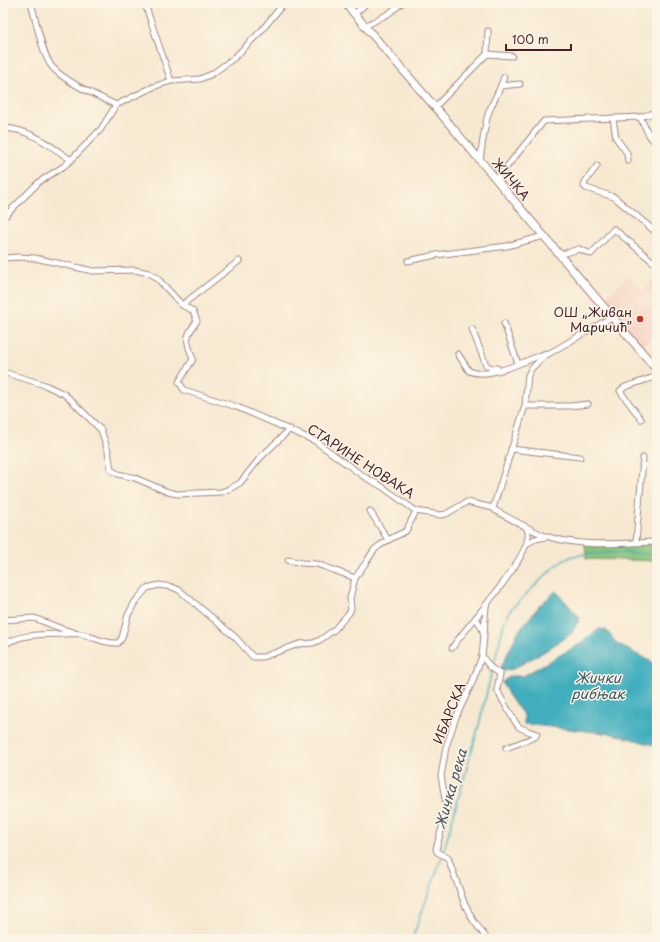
<svg xmlns="http://www.w3.org/2000/svg" width="660" height="942" font-family="'Playpen Sans',sans-serif">
	<style>
		.built { fill: #f5d3c2 }
		.green { fill: #8bc579; stroke: #6a7252 }
		.water { fill: #40aebd; stroke: #456674 }
		.lines { fill: none; stroke-linecap: round; stroke-linejoin: round }
		.stream { stroke: #40aebd; stroke-width: 1.5 }
		.minor-casing { stroke: #a0847e; stroke-width: 7 }
		.secondary-casing { stroke: #a0847e; stroke-width: 9 }
		.minor { stroke: #fff; stroke-width: 5 }
		.secondary { stroke: #fff; stroke-width: 7 }
		.poi-dot { fill: #c8321e; stroke: #fcf5e5; stroke-width: 1.5 }
		.labels { text-anchor: middle; stroke-width: 3; stroke-linejoin: round; paint-order: stroke }
		.street-label { font-size: 13px; fill: #4a1f2b; stroke: #fcf5e5 }
		.poi-label { font-size: 13px; fill: #4a1f2b; stroke: #fcf5e5; text-anchor: end }
		.water-label { font-size: 14px; font-style: italic; fill: #465865; stroke: #fcf5e5 }
	</style>
	<rect width="100%" height="100%" fill="#fcf5e5"/>
	<filter id="ink" filterUnits="userSpaceOnUse"><feTurbulence type="fractalNoise" baseFrequency=".025" numOctaves="2"/><feDisplacementMap in="SourceGraphic" scale="8" xChannelSelector="R" yChannelSelector="G"/><feConvolveMatrix kernelMatrix="1 2 1 2 8 2 1 2 1" color-interpolation-filters="sRGB"/></filter>
	<filter id="wash" filterUnits="userSpaceOnUse"><feTurbulence type="fractalNoise" baseFrequency=".012" numOctaves="4" result="noise"/><feDisplacementMap in="SourceGraphic" scale="16" xChannelSelector="R" yChannelSelector="G"/><feGaussianBlur stdDeviation="0.9" result="paint"/><feColorMatrix in="noise" values="0 0 0 0 0 0 0 0 0 0 0 0 0 0 0 0 0 1.4 0 .05"/><feComposite in="paint" operator="in"/></filter>
	<g filter="url(#wash)">
		<rect width="100%" height="100%" fill="#f7e9d1"/>
		<polygon class="built" points="629,276 642,291 657,277 657,333 639,349 600,302"/>
		<polygon class="green" points="657,542 657,561 586,559 585,543"/>
		<g class="water">
			<polygon points="556,591 580,618 572,633 547,650 513,669 499,672 518,632 540,605"/>
			<polygon points="599,629 606,630 617,644 652,662 657,668 657,746 613,734 524,724 524,716 509,696 502,682 511,676 523,676 578,645"/>
		</g>
		<g class="lines">
			<g class="stream">
				<polyline points="493,668 504,623 511,609 552,569 564,560 573,556 586,554 619,553 657,554"/>
				<polyline points="443,853 479,725 492,671"/>
				<polyline points="412,939 442,857"/>
			</g>
		</g>
	</g>
	<g filter="url(#ink)">
		<g class="lines">
			<defs>
				<g id="minor">
					<path d="M31 3C36 20 42 54 52 67 67 83 96 95 116 105"/>
					<polyline points="146,3 146,7 171,81"/>
					<polyline points="354,14 367,3"/>
					<polyline points="365,26 388,14 402,3"/>
					<polyline points="487,54 488,31"/>
					<polyline points="501,86 520,84"/>
					<polyline points="435,107 487,54 512,56"/>
					<polyline points="640,117 649,135 657,145"/>
					<polyline points="613,118 616,138 627,153 628,161"/>
					<path d="M3 128C30 129 49 145 71 160"/>
					<path d="M480 161C482 145 484 129 488 114 493 101 500 90 504 77"/>
					<polyline points="597,166 585,182 584,186 586,188 614,197 657,233"/>
					<polyline points="496,180 544,121 640,117 657,112"/>
					<polyline points="3,218 39,182 64,166 71,160 101,129 116,105 153,87 171,81 200,79 212,74 234,58 262,30 284,3"/>
					<polyline points="559,255 579,249 591,254 614,229 657,265"/>
					<path d="M3 258 19 257 35 258 93 271 135 270 149 273 156 277 182 305 193 311 197 321C184 338 186 340 193 359L179 382 184 390 237 407 315 441 363 476 381 486 416 511 440 515 446 514 467 502 493 508 496 511C511 519 529 529 543 535 579 548 620 543 657 542"/>
					<polyline points="408,261 436,255 507,246 544,236"/>
					<polyline points="182,305 239,261"/>
					<polyline points="504,323 517,361"/>
					<polyline points="472,329 486,365 491,368 497,368"/>
					<path d="M458 354 469 371C489 380 527 360 546 353"/>
					<polyline points="3,372 45,385 64,394 71,400 101,430 108,451 111,470 118,474 135,478 168,492 177,494 221,492 229,489 240,483 260,458 290,429"/>
					<polyline points="525,406 570,406 588,404"/>
					<polyline points="641,419 620,391 625,387 657,376"/>
					<polyline points="511,449 580,457"/>
					<polyline points="493,508 525,406 528,375 531,369 543,357 612,317"/>
					<polyline points="370,511 388,540"/>
					<polyline points="636,542 643,458"/>
					<polyline points="528,543 535,539 546,537"/>
					<polyline points="288,560 302,563 317,564 355,578"/>
					<polyline points="476,618 482,628 484,636 482,656 472,683 456,717 446,747 441,776 447,810 436,849 437,852 448,858 465,905 473,920 487,939"/>
					<polyline points="3,620 34,618 65,630 73,632"/>
					<polyline points="484,633 486,605"/>
					<path d="M3 645C24 633 40 635 63 634 69 634 76 633 82 634 94 637 104 644 118 643L122 638 128 615 135 602 147 588 159 585 172 587 179 590 235 637 253 657H263L299 644 313 643 320 640 334 630 349 613 351 609 350 598 355 578 367 561 374 550 379 546 388 540 406 531 416 511"/>
					<path d="M452 648C464 628 542 548 526 527"/>
					<path d="M482 656 490 667 500 674 497 689C498 693 517 726 519 727 524 730 531 732 537 734L535 737 506 748"/>
				</g>
				<polyline id="secondary" points="345,3 435,107 657,370"/>
			</defs>
			<use href="#minor" class="minor-casing"/>
			<use href="#secondary" class="secondary-casing"/>
			<use href="#minor" class="minor"/>
			<use href="#secondary" class="secondary"/>
		</g>
	</g>
	<circle class="poi-dot" cx="640" cy="319" r="4"/>
	<g class="labels">
		<g class="street-label">
			<text transform="translate(511 179) rotate(50)" y="5">ЖИЧКА</text>
			<text transform="translate(361 461) rotate(33)" y="5">СТАРИНЕ НОВАКА</text>
			<text transform="translate(449 713) rotate(-68)" y="5">ИБАРСКА</text>
		</g>
		<g class="poi-label">
			<text x="632" y="317">ОШ „Живан<tspan x="632" dy="15">Маричић”</tspan></text>
		</g>
		<g class="water-label">
			<text x="598" y="683">Жички<tspan x="598" dy="16">рибњак</tspan></text>
			<text transform="translate(451 789) rotate(-74)" y="5">Жичка река</text>
		</g>
	</g>
	<rect width="660" height="942" fill="none" stroke="#fcf5e5" stroke-width="16"/>
	<path d="M506 44v6h65v-6" fill="none" stroke="#4a1f2b" stroke-width="2"/>
	<text x="512" y="44" font-size="12" fill="#4a1f2b" stroke="#fcf5e5" stroke-width="3" paint-order="stroke">100 m</text>
</svg>
